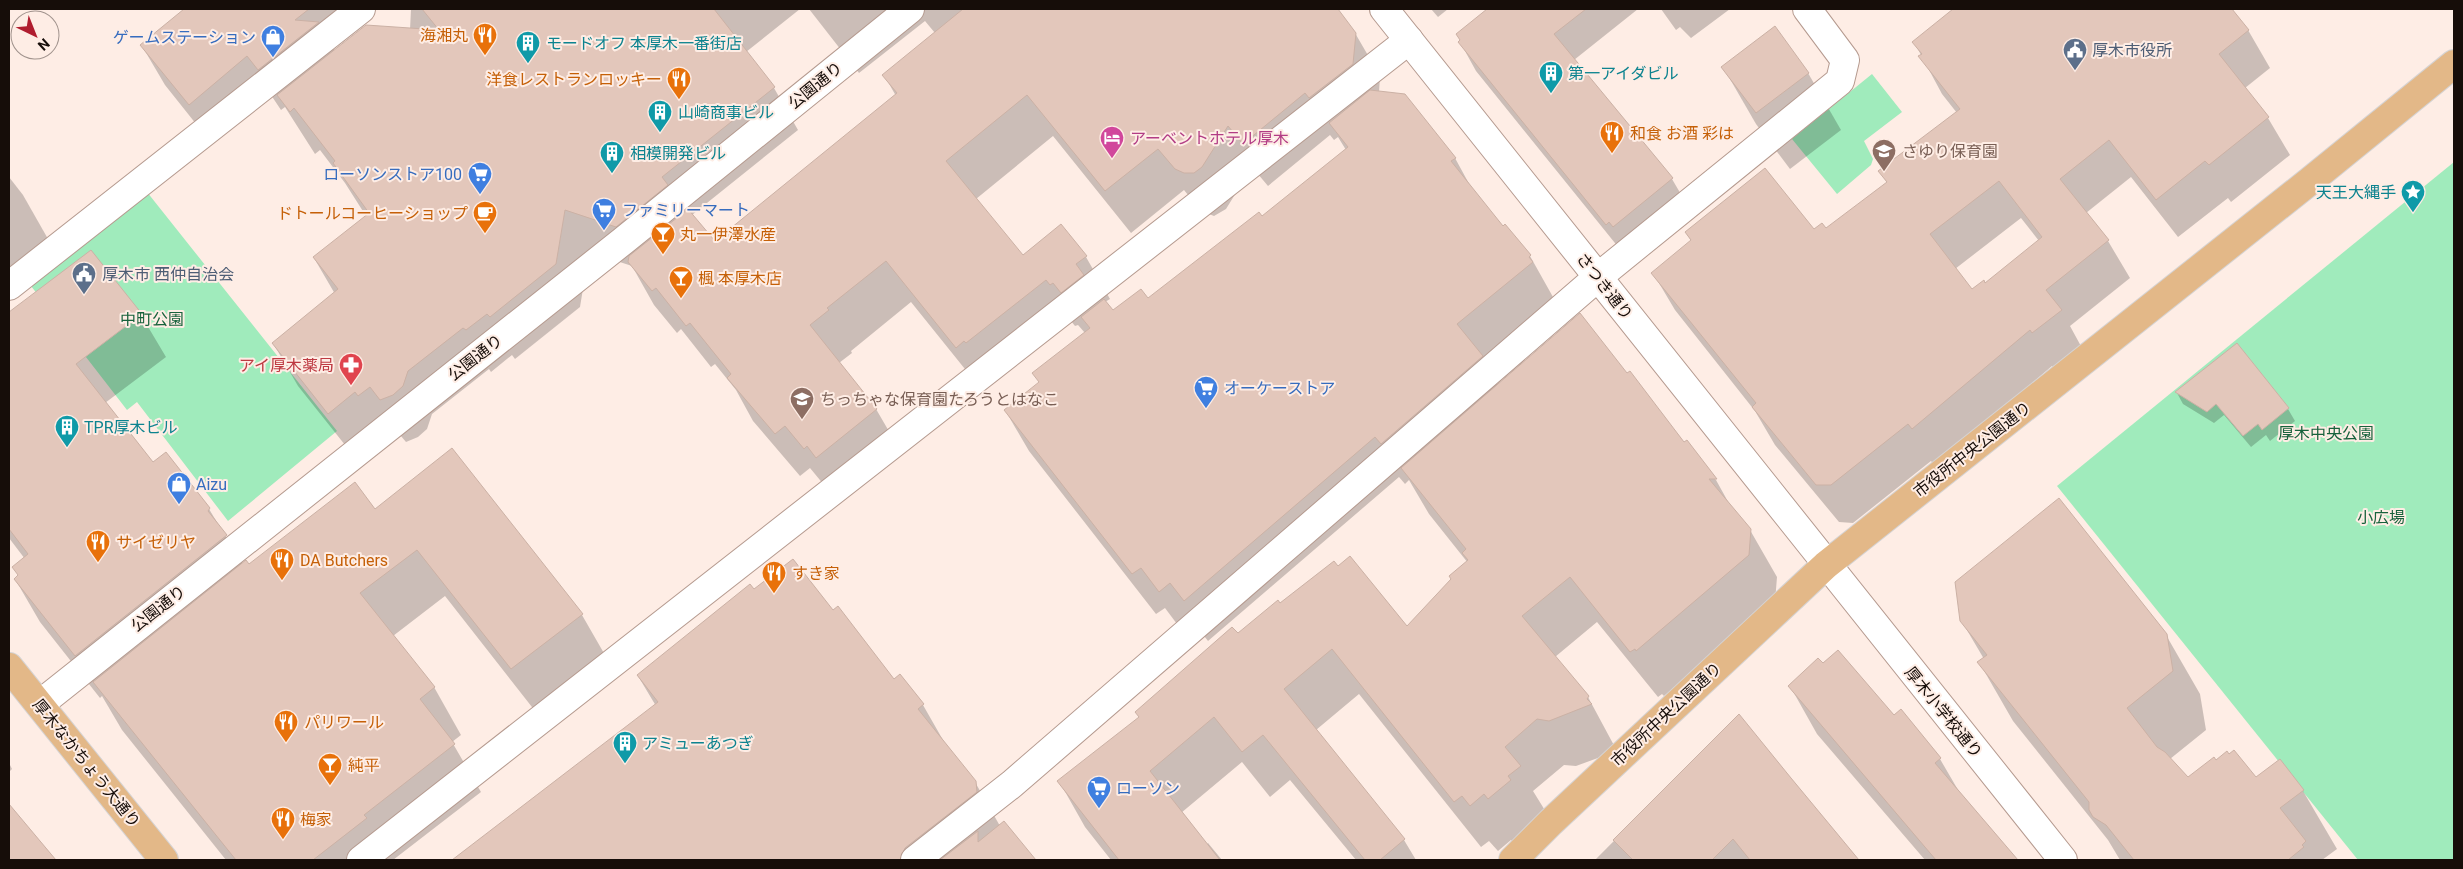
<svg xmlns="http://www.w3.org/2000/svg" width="2463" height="869" font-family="Roboto,'Noto Sans JP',sans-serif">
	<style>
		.green { fill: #a0ebbc }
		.shadow { fill: #0003; fill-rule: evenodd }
		.building { fill: #e3c7bb; stroke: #cbb1a5; fill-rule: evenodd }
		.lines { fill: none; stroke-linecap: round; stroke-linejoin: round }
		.minor-casing { stroke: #b59a8f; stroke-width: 30 }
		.major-casing { stroke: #d5d3d3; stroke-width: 30 }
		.minor { stroke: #fff; stroke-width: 28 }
		.major { stroke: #e3b888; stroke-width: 28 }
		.labels { text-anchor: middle; stroke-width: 4; stroke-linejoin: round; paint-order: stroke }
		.food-label { font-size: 16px; fill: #c56008; stroke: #feede5; text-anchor: start }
		.shop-label { font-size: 16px; fill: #366cbe; stroke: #feede5; text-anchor: start }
		.culture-label { font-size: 16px; fill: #0d838f; stroke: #feede5; text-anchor: start }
		.service-label { font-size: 16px; fill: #4e5e75; stroke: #feede5; text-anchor: start }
		.street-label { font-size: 16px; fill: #160d09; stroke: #feede5 }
		.hotel-label { font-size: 16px; fill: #b23c85; stroke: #feede5; text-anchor: start }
		.education-label { font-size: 16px; fill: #785e54; stroke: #feede5; text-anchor: start }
		.park-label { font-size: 16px; fill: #18623c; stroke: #feede5 }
		.health-label { font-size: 16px; fill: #be3a42; stroke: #feede5; text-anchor: end }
	</style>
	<rect width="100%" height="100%" fill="#feede5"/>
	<g class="green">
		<polygon points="1872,74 1902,112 1864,141 1873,159 1871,165 1837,194 1792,139"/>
		<polygon points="2454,162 2454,860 2358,860 2057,486"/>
		<polygon points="147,192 337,431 228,521 137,402 127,410 31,286"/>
	</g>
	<g class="shadow">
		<path d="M186 9H347L333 48 335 51 410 30 411 9H800L746 52 774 88 798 130 692 215 715 242 896 96 884 75 935 33 925 21 859 73 809 9H1336L1355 33 1380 76 1379 93 1455 158 1473 191 1502 227 1530 256 1553 297 1556 303 1484 361 1498 386 1684 444 1686 442 1716 480 1731 507 1750 530 1777 577 1775 602 1664 696 1662 694 1658 697 1597 622 1555 657 1588 697 1617 751 1576 766 1564 765 1533 791 1546 812 1515 844 1511 840 1498 851 1489 841 1481 847 1359 694 1316 730 1404 840 1416 860H1356L1290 780 1270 797 1242 762 1181 813 1206 845 1208 843 1222 860H1111L1085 827 1059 781 1140 718 1238 635 1280 604 1407 628 1468 563 1429 514 1409 480 1405 484 1399 477 1208 641 1194 623 1183 632 1165 608 1156 614 1029 451 1005 410 1040 383 1034 373 1085 333 1078 325 1075 326 1071 321 992 385 989 382 981 389 911 302 851 351 852 353 839 363 876 409 901 452 829 491 810 468 800 476 753 421 736 390 715 364 711 367 681 329 677 333 654 305 632 266 589 252 580 307 515 359 512 355 491 372 489 369 432 414 427 429 418 437 406 442 395 429 353 455 298 386 273 343 335 294 314 258 366 216 345 183 320 150 315 154 285 107 281 110 271 95 212 144 165 85 142 46ZM1330 135 1334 140 1338 137 1346 150 1262 218 1148 300 1113 312 1105 302 1110 299 1086 257H1023L976 199 1053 136 1131 233 1184 190 1201 211 1214 216 1226 209 1252 167 1268 186Z"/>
		<polygon points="1431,9 1448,9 1438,17"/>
		<polygon points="1490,9 1638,9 1574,60 1672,179 1689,208 1623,253 1476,71 1460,42 1461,40 1458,34"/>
		<polygon points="1661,9 1730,9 1691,38 1680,27 1676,30"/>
		<path d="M1955 9H2231L2248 30 2270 68 2245 88 2268 118 2290 155 2231 202 2228 198 2178 237 2131 177 2086 213 2108 241 2130 278 2070 326 2082 348 2055 370 2052 366 1935 466 1931 461 1853 523 1839 522 1775 445 1755 411 1675 310 1653 273 1692 242 1686 233 1825 230 1887 183 1880 171 1957 113 1942 94 1914 42ZM2021 218 2039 241 1985 284 1971 291 1955 269Z"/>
		<polygon points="1774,28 1808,73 1841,130 1790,169 1756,124 1723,67"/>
		<polygon points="9,177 23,195 52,246 9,281"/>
		<polygon points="43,297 141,315 166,357 105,403 153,464 209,509 243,565 248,565 375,511 452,450 582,615 609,662 539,716 445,596 393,636 434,687 461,735 452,742 481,792 393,860 226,860 122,730 102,696 100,698 40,622 15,579 19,577 25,559 9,538 9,324"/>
		<polygon points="2237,345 2288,409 2295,421 2270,441 2266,435 2251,447 2224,415 2214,423 2183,404 2177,393"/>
		<polygon points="754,590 833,612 894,680 923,705 947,747 975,782 1000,826 1004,823 1034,860 454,860 656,706 638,676"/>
		<polygon points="1961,620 2166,635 2200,694 2206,730 2170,759 2188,778 2216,762 2256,779 2303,791 2337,849 2322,860 2120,860 2108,840 2013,721 1979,662 1984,659"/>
		<polygon points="1790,686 1894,717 1940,759 1961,795 2015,860 1925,860 1817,734"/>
		<polygon points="1738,716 1857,860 1595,860"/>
		<polygon points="9,763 12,769 9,772"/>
		<polygon points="9,806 54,860 9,860"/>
	</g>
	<g class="building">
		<polygon points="184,9 309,9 295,20 319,22 258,70 247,56 189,105 140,45"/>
		<polygon points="422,9 714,9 775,87 662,177 668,185 616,227 565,210 556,264 490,317 487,314 466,330 463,328 408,371 403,386 393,395 380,400 370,387 358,396 355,392 328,414 272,343 338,289 313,257 369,213 333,163 335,161 294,108 290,112 277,95 366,25 439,30"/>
		<polygon points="963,9 1338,9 1356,33 1353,64 1309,98 1305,93 1243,144 1228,126 1202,167 1194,173 1184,173 1175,169 1158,149 1105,191 1027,95 946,161 1023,255 1061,224 1087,256 1076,264 1084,275 1061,293 1053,283 1050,285 1046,280 966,343 964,341 956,348 886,261 827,308 829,310 810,325 877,409 816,458 807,446 804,449 785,426 775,434 727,378 731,374 690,323 686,326 656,288 652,291 628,262 629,256 688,209 715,241 897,93 882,75"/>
		<polygon points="1487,9 1586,9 1554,34 1673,178 1613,227 1609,222 1606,225 1458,42 1460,40 1456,34"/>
		<path d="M1953 9H2232L2249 30 2219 54 2269 117 2209 165 2205 161 2156 200 2109 140 2060 179 2109 240 2046 290 2062 310 2032 333 2030 330 1912 429 1908 424 1831 485H1816L1752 407 1756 403 1651 273 1691 240 1685 232 1765 168 1814 229 1822 223 1826 228 1887 182 1878 171 1960 109 1918 56 1922 54 1912 42ZM1999 181 2042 237 1985 283 1984 280 1972 289 1930 234Z"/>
		<polygon points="1775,26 1809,73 1756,113 1721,67"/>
		<polygon points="1370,90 1405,94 1456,158 1451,161 1503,226 1505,224 1531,255 1529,257 1533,262 1457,324 1483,356 1381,444 1375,437 1184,601 1170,583 1159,592 1141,568 1132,574 1004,410 1039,382 1032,373 1090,328 1081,317 1104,299 1113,310 1141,289 1148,298 1259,212 1262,216 1348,147 1329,123"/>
		<polygon points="91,250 142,314 76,364 153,462 166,452 210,508 208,511 227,535 75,656 14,579 18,575 12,567 28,554 9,529 9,312"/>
		<polygon points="1580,313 1627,373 1630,371 1684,442 1687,440 1717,479 1709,479 1751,529 1749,555 1636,651 1635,649 1630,652 1570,577 1522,616 1589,696 1587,699 1592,704 1549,721 1537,719 1505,747 1521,766 1508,776 1511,780 1488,799 1484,794 1470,806 1462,796 1454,802 1332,649 1284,689 1405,839 1380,860 1365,860 1263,735 1242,752 1214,717 1150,771 1220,860 1119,860 1057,781 1139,717 1135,712 1232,627 1238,633 1278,600 1280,603 1334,561 1338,566 1350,556 1407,626 1451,579 1449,576 1468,560 1462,553 1466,549 1401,468"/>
		<polygon points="2237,343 2289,408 2262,430 2258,424 2243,436 2216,404 2207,412 2175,392"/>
		<polygon points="452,448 583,614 511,669 417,550 360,593 435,687 420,699 455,744 364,815 367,818 313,860 236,860 93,682 246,560 249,564 355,482 375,509"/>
		<polygon points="2059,498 2167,634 2173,671 2127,708 2157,747 2165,752 2188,777 2214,757 2216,760 2227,751 2229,754 2234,750 2256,777 2280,759 2304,790 2280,808 2306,841 2302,845 2304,847 2288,860 2134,860 2106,825 2093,817 2089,810 2089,802 1977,662 1987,655 1960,621 1955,582"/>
		<polygon points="793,559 833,610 838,606 894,679 900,674 924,704 918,709 976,781 977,792 905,848 900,860 452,860 658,702 637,675 750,584 754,589"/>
		<polygon points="1838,650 1894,715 1901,709 1941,758 1935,763 2018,860 1936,860 1788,686 1818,658 1823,663"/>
		<polygon points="1739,714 1791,778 1859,860 1750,860 1733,839 1712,860 1633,860 1613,840"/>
		<polygon points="9,804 56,860 9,860"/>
		<polygon points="1004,821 1036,860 940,860 978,831 978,842"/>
	</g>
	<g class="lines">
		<defs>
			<g id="minor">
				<polyline points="1384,9 2063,860"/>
				<polyline points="9,286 361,9"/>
				<polyline points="40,704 623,241 910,9"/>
				<polyline points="361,860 1409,40"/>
				<polyline points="915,860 1012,784 1598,277 1840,81 1845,60 1807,9"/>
			</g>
			<g id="major">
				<polyline points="9,667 164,860"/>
				<polyline points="1513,860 1551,822 1826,565 2310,181 2454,64"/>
			</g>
		</defs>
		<use href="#minor" class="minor-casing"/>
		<use href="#major" class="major-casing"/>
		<use href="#minor" class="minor"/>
		<use href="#major" class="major"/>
	</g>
	<defs>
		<symbol id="restaurant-pin" viewBox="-11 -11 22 30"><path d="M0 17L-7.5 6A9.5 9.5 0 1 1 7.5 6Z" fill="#e8710a" stroke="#feede5"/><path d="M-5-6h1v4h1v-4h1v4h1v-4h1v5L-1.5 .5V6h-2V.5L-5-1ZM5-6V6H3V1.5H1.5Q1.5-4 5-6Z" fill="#fff"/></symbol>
		<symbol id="shop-pin" viewBox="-11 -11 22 30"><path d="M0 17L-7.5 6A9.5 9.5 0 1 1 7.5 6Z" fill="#3f7fe0" stroke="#feede5"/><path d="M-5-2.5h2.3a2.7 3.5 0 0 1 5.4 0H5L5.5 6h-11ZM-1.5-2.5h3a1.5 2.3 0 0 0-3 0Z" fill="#fff"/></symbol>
		<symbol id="building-pin" viewBox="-11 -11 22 30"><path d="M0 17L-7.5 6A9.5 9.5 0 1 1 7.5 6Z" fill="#0f9aa8" stroke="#feede5"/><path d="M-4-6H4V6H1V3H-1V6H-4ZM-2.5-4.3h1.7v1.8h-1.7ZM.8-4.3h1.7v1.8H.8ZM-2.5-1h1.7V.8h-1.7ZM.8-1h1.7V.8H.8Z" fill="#fff"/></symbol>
		<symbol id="civic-pin" viewBox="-11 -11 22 30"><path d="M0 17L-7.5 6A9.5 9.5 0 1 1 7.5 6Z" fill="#5c6f8a" stroke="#feede5"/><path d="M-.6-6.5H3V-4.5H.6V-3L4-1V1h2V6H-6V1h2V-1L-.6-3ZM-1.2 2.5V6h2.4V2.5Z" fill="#fff"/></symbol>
		<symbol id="hotel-pin" viewBox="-11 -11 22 30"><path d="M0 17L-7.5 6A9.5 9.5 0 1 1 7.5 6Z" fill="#d1479c" stroke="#feede5"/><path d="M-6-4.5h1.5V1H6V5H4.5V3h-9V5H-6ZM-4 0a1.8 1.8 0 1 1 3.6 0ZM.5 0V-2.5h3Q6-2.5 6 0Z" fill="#fff"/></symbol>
		<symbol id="school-pin" viewBox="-11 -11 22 30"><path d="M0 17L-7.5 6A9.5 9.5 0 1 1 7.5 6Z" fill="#8d6e63" stroke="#feede5"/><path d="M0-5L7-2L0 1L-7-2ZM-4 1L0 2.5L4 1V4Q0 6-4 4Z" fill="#fff"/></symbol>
		<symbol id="supermarket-pin" viewBox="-11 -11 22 30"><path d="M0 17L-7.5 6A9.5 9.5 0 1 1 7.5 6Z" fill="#3f7fe0" stroke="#feede5"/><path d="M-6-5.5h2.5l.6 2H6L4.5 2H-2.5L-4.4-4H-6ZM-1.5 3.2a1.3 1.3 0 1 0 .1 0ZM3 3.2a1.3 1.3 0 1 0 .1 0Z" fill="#fff"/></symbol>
		<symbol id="sight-pin" viewBox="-11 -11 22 30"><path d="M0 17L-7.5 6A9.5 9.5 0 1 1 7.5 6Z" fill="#0f9aa8" stroke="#feede5"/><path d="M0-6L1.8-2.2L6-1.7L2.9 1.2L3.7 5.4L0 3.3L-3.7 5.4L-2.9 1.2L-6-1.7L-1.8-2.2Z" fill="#fff"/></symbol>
		<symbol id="cafe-pin" viewBox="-11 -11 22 30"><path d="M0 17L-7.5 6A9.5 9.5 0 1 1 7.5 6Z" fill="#e8710a" stroke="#feede5"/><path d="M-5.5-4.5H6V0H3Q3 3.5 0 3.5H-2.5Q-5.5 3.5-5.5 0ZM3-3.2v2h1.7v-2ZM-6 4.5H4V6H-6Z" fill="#fff"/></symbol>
		<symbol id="bar-pin" viewBox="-11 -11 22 30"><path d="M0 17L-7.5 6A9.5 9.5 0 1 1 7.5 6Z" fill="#e8710a" stroke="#feede5"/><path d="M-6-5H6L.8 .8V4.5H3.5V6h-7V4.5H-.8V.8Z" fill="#fff"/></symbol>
		<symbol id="pharmacy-pin" viewBox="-11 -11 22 30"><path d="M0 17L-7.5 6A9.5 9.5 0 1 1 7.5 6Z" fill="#e0444e" stroke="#feede5"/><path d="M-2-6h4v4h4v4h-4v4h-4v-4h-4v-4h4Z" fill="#fff"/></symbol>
	</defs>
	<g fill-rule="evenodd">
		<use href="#restaurant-pin" x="471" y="21" width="28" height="38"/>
		<use href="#shop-pin" x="259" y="23" width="28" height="38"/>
		<use href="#building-pin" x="514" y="29" width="28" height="38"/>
		<use href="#civic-pin" x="2061" y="36" width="28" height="38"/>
		<use href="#building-pin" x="1537" y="59" width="28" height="38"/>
		<use href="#restaurant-pin" x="665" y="65" width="28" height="38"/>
		<use href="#building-pin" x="646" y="98" width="28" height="38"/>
		<use href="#restaurant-pin" x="1598" y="119" width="28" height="38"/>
		<use href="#hotel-pin" x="1098" y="124" width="28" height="38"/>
		<use href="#school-pin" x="1870" y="137" width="28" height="38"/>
		<use href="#building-pin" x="598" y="139" width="28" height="38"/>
		<use href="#supermarket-pin" x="466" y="160" width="28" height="38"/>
		<use href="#sight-pin" x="2399" y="178" width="28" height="38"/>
		<use href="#supermarket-pin" x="590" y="196" width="28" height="38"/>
		<use href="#cafe-pin" x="471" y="199" width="28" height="38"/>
		<use href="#bar-pin" x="649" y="220" width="28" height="38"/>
		<use href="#civic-pin" x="70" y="260" width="28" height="38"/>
		<use href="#bar-pin" x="667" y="264" width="28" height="38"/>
		<use href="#pharmacy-pin" x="337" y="351" width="28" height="38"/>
		<use href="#supermarket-pin" x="1192" y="374" width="28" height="38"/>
		<use href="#school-pin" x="788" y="385" width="28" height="38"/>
		<use href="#building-pin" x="53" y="413" width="28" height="38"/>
		<use href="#shop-pin" x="165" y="470" width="28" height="38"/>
		<use href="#restaurant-pin" x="84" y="528" width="28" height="38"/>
		<use href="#restaurant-pin" x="268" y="546" width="28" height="38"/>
		<use href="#restaurant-pin" x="760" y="559" width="28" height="38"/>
		<use href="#restaurant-pin" x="272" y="708" width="28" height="38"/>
		<use href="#building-pin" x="611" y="729" width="28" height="38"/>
		<use href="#bar-pin" x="316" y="751" width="28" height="38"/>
		<use href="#supermarket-pin" x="1085" y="774" width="28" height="38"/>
		<use href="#restaurant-pin" x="269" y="805" width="28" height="38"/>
	</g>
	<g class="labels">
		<g class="food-label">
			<text x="468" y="41" text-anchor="end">海湘丸</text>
			<text x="662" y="85" text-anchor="end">洋食レストランロッキー</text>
			<text x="1630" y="139">和食 お酒 彩は</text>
			<text x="468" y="219" text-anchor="end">ドトールコーヒーショップ</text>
			<text x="680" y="240">丸一伊澤水産</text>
			<text x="698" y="284">楓 本厚木店</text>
			<text x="116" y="548">サイゼリヤ</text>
			<text x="300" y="566">DA Butchers</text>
			<text x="792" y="579">すき家</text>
			<text x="304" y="728">パリワール</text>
			<text x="348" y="771">純平</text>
			<text x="300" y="825">梅家</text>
		</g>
		<g class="shop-label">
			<text x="256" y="43" text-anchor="end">ゲームステーション</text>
			<text x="462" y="180" text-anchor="end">ローソンストア100</text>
			<text x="622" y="216">ファミリーマート</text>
			<text x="1224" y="394">オーケーストア</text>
			<text x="196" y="490">Aizu</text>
			<text x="1116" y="794">ローソン</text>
		</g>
		<g class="culture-label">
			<text x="546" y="49">モードオフ 本厚木一番街店</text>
			<text x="1568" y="79">第一アイダビル</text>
			<text x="678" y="118">山崎商事ビル</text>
			<text x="630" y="159">相模開発ビル</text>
			<text x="2396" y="198" text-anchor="end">天王大縄手</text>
			<text x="84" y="433">TPR厚木ビル</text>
			<text x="642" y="749">アミューあつぎ</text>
		</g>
		<g class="service-label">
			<text x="2092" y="56">厚木市役所</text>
			<text x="102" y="280">厚木市 西仲自治会</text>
		</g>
		<g class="street-label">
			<text transform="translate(815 85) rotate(-39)" y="6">公園通り</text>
			<text transform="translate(1605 286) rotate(52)" y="6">さつき通り</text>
			<text transform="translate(475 357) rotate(-38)" y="6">公園通り</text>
			<text transform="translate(1972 449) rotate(-38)" y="6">市役所中央公園通り</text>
			<text transform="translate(158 608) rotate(-38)" y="6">公園通り</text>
			<text transform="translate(1944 712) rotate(51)" y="6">厚木小学校通り</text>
			<text transform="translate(1666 714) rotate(-43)" y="6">市役所中央公園通り</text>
			<text transform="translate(87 763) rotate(51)" y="6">厚木なかちょう大通り</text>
		</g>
		<g class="hotel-label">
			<text x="1130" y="144">アーベントホテル厚木</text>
		</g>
		<g class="education-label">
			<text x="1902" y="157">さゆり保育園</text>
			<text x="820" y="405">ちっちゃな保育園たろうとはなこ</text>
		</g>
		<g class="park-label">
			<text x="152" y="325">中町公園</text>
			<text x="2326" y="439">厚木中央公園</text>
			<text x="2381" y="523">小広場</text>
		</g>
		<g class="health-label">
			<text x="334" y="371">アイ厚木薬局</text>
		</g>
	</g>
	<rect width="2463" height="869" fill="none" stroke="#160d09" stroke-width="20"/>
	<g transform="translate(35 35) rotate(137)"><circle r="24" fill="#feede5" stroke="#a1938d"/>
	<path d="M0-4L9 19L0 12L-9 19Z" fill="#b01d2f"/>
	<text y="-8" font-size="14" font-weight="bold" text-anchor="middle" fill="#160d09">N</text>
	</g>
</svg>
